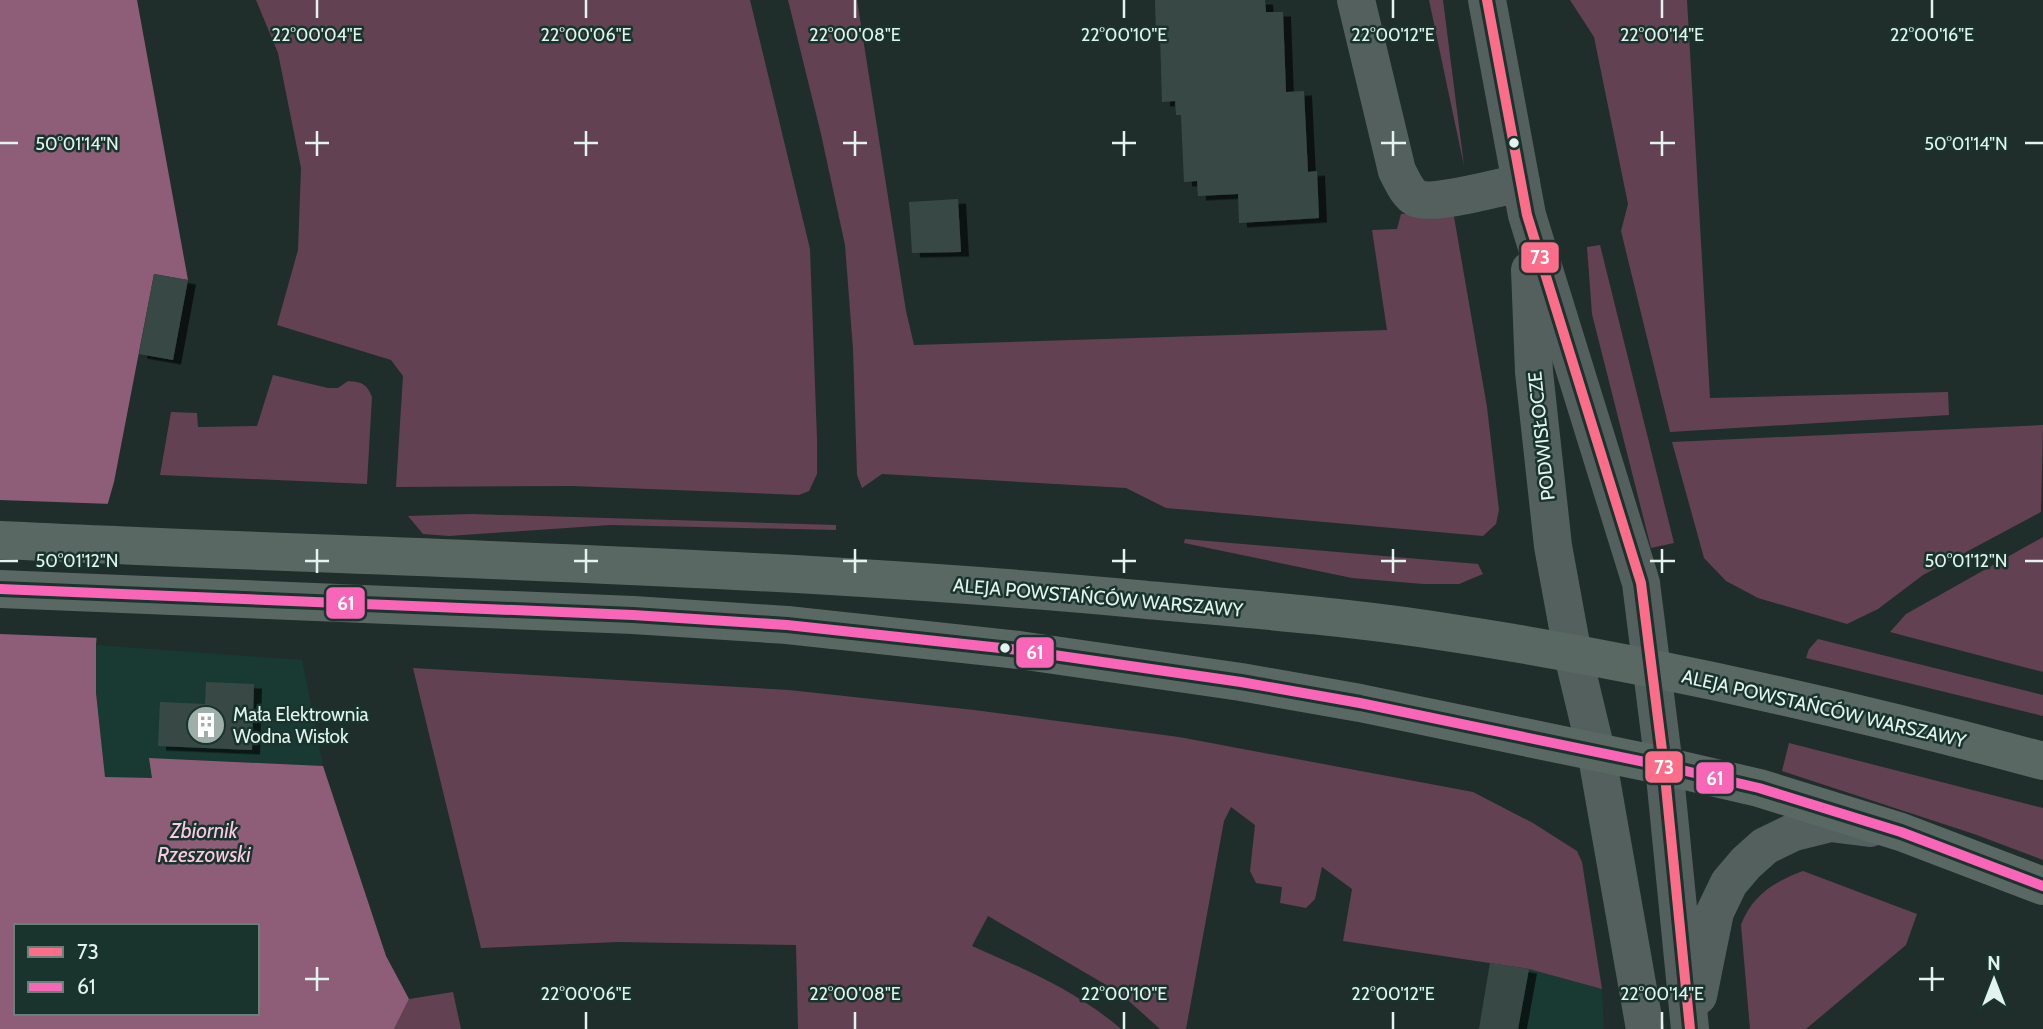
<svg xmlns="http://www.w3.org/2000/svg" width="2043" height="1029" font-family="Cabin,sans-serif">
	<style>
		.built { fill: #183a33 }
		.green { fill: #624153 }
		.water { fill: #8e5e78; fill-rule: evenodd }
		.pier { fill: #1f2e2a }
		.building { fill: #374a45; filter: url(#shadow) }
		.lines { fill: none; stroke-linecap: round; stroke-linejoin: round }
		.minor { stroke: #54605d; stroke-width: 38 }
		.major { stroke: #5a6864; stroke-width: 38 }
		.bus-1-casing { stroke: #19342d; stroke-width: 16 }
		.bus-2-casing { stroke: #19342d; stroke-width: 16 }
		.bus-1 { stroke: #fb6d88; stroke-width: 10 }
		.bus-2 { stroke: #fa66b7; stroke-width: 10 }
		.ticks { fill: none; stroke: #e3f3ee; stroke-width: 2.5 }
		.bus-dot { fill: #e3f3ee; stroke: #19342d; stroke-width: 2.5 }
		.labels { text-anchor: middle; stroke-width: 5; stroke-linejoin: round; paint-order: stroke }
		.street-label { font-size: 19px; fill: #e3f3ee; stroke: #19342d }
		.poi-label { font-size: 19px; fill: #e3f3ee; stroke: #19342d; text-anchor: start }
		.water-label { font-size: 21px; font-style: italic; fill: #fdcae5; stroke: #19342d }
		.ticks-label { font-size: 18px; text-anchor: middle; fill: #e3f3ee; stroke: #19342d; stroke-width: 5; stroke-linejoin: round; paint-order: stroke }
		.line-badge { stroke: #19342d; stroke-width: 2.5 }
		.badge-label { font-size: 19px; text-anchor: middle; font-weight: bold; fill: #fff }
	</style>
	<defs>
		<filter id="shadow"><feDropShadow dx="8" dy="4.5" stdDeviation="0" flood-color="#0009"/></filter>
	</defs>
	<rect width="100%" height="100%" fill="#1f2e2a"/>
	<g class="built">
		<polygon points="96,645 302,660 323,766 150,758 153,778 105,778 96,693"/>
		<polygon points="1490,963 1529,969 1602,989 1604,1029 1479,1029"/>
	</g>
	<g class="green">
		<polygon points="256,0 750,0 810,249 817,439 817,474 809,491 799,495 572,486 396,487 403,376 391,360 277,325 298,250 301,168 278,53"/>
		<polygon points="788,0 857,0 906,311 914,345 1387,330 1372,230 1397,229 1401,214 1453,211 1487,407 1499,510 1496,524 1483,536 1166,508 1126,488 882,474 862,488 857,475 853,349 845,245 821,134"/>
		<polygon points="1429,0 1443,0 1464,166"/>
		<polygon points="1570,0 1687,0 1710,398 1948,392 1949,415 1670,432 1621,231 1628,204 1594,37"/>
		<polygon points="1600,245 1674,543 1651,548 1592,314 1587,247"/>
		<path d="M273 375 328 388H338L348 381C362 382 367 384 372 397L367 484 160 475 171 412 197 413 198 427 257 426Z"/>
		<polygon points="2043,425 2041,512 1923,575 1878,609 1847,624 1758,598 1726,581 1704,558 1672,442"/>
		<polygon points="471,514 836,525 836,530 610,525 449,536 423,534 408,516"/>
		<polygon points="2043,537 2043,672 1890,632 1906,614"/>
		<polygon points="1185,539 1478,564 1483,574 1459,584 1423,584 1352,578 1184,543"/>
		<polygon points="1818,639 2043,695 2043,716 1806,658 1809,649"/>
		<path d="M413 668 789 690 974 710 1179 737 1473 792 1533 823 1577 851 1582 862 1602 989 1529 969 1343 941 1352 889 1322 867 1315 899 1306 908 1280 903 1282 887 1256 883 1250 871 1255 825 1231 807 1224 821 1186 1029H1160L1120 993 988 916 972 946C1024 969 1077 991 1121 1029H798L796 945 618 942 481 948Z"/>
		<polygon points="1789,743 2043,808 2043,860 1974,834 1782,771"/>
		<path d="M1803 871 1917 914 1906 945 1806 1029H1750L1741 925C1752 895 1774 882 1803 871Z"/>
		<polygon points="453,992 461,1029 394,1029 409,999"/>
	</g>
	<path class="water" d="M0 0H137L188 280 154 274 114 482 106 510 96 645V693L105 777 152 778 149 758 323 766 386 956 409 999 394 1029H0ZM16 926H257V1013H16Z"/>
	<polygon class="pier" points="0,500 112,504 100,638 0,634"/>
	<g class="building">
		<polygon points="1155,0 1265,0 1266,12 1283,12 1286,92 1304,91 1308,172 1317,171 1319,218 1239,223 1238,194 1198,196 1197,181 1184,182 1181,115 1176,115 1175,101 1162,102 1160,35 1156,36"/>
		<polygon points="958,199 961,252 912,253 909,202"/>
		<polygon points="154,274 188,280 173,360 139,354"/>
		<polygon points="206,682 254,684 252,750 158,746 160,702 205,704"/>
		<polygon points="1490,963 1529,969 1518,1029 1479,1029"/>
	</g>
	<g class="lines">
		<g class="minor">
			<path d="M1356 0 1397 171C1402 180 1407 193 1416 198 1433 206 1500 187 1521 183"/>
			<polyline points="1487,0 1527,215 1641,583 1664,766 1690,1029"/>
			<polyline points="1530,270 1534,372 1553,546 1573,655 1596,751 1645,1029"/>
			<polyline points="1698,996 1715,912 1729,883 1746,863 1765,846 1794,832 1830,823 1870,828"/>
		</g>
		<g class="major">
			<path d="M0 540C379 558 759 564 1137 599 1233 608 1330 615 1426 629 1634 660 1840 706 2043 761"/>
			<polyline points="0,589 633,615 787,625 1019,650 1241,682 1360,703 1664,766 1759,788 1901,832 2043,886"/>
		</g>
		<defs>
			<polyline id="bus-1" points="1487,0 1527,215 1641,583 1664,766 1690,1029"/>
			<polyline id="bus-2" points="0,589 633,615 787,625 1019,650 1241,682 1360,703 1664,766 1759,788 1901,832 2043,886"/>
		</defs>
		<use href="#bus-1" class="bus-1-casing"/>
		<use href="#bus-2" class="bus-2-casing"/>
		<use href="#bus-1" class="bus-1"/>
		<use href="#bus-2" class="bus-2"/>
	</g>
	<path class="ticks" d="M317 0V18M586 0V18M855 0V18M1124 0V18M1393 0V18M1662 0V18M1932 0V18M317 131V156M586 131V156M855 131V156M1124 131V156M1393 131V156M1662 131V156M0 143H18M305 143H329M574 143H598M843 143H867M1112 143H1136M1381 143H1406M1650 143H1675M2025 143H2043M317 549V573M586 549V573M855 549V573M1124 549V573M1393 549V573M1662 549V573M0 561H18M305 561H329M574 561H598M843 561H867M1112 561H1136M1381 561H1406M1650 561H1675M2025 561H2043M317 967V991M1932 967V991M305 979H329M1919 979H1944M586 1012V1029M855 1012V1029M1124 1012V1029M1393 1012V1029M1662 1012V1029"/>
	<defs>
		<symbol id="building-disc" viewBox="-11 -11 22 22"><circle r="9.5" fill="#9eaea9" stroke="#19342d"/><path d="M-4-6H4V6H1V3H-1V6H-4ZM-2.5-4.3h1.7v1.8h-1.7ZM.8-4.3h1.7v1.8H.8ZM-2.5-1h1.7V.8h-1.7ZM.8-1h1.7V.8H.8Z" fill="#fff"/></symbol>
	</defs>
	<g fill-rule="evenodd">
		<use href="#building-disc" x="184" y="703" width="44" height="44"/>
	</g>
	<g class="bus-dot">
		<circle cx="1514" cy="143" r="6"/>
		<circle cx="1005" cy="648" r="6"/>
	</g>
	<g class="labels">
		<g class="street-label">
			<text transform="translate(1541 436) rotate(-96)" y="7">PODWISŁOCZE</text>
			<text transform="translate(1098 597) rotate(5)" y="7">ALEJA POWSTAŃCÓW WARSZAWY</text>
			<text transform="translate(1824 708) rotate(13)" y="7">ALEJA POWSTAŃCÓW WARSZAWY</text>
		</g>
		<g class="poi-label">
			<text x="233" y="721">Mała Elektrownia<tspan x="233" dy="22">Wodna Wisłok</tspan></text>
		</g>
		<g class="water-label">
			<text x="204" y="838">Zbiornik<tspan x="204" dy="24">Rzeszowski</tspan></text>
		</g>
	</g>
	<g class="ticks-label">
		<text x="317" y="41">22°00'04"E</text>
		<text x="586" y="41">22°00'06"E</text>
		<text x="855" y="41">22°00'08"E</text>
		<text x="1124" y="41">22°00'10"E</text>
		<text x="1393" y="41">22°00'12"E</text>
		<text x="1662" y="41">22°00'14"E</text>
		<text x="1932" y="41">22°00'16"E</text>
		<text x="77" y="150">50°01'14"N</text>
		<text x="1966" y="150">50°01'14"N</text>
		<text x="77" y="567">50°01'12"N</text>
		<text x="1966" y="567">50°01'12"N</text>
		<text x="586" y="1000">22°00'06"E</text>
		<text x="855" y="1000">22°00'08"E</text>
		<text x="1124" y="1000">22°00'10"E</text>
		<text x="1393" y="1000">22°00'12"E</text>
		<text x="1662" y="1000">22°00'14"E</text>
	</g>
	<g class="line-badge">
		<rect x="1520" y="241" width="40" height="33" rx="7" fill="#fb6d88"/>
		<rect x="325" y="586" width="41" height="34" rx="7" fill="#fa66b7"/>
		<rect x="1015" y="636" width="40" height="33" rx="7" fill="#fa66b7"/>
		<rect x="1644" y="750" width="40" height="34" rx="7" fill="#fb6d88"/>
		<rect x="1695" y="761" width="40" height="34" rx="7" fill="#fa66b7"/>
	</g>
	<g class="badge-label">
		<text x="1540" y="264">73</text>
		<text x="346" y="610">61</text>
		<text x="1035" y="659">61</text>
		<text x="1664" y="774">73</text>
		<text x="1715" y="785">61</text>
	</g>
	<rect x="14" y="924" width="245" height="91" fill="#19342d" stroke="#6a807a" stroke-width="2"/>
	<rect x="28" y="947" width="35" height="10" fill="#fb6d88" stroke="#6a807a" stroke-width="2"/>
	<text x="77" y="959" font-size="21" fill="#e3f3ee">73</text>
	<rect x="28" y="982" width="35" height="10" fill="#fa66b7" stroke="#6a807a" stroke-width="2"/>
	<text x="77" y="994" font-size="21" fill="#e3f3ee">61</text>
	<g transform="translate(1994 980)" stroke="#19342d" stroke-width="5" paint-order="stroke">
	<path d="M0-5L12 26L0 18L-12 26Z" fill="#e3f3ee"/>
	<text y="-10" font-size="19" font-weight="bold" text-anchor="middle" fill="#e3f3ee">N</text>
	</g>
</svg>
